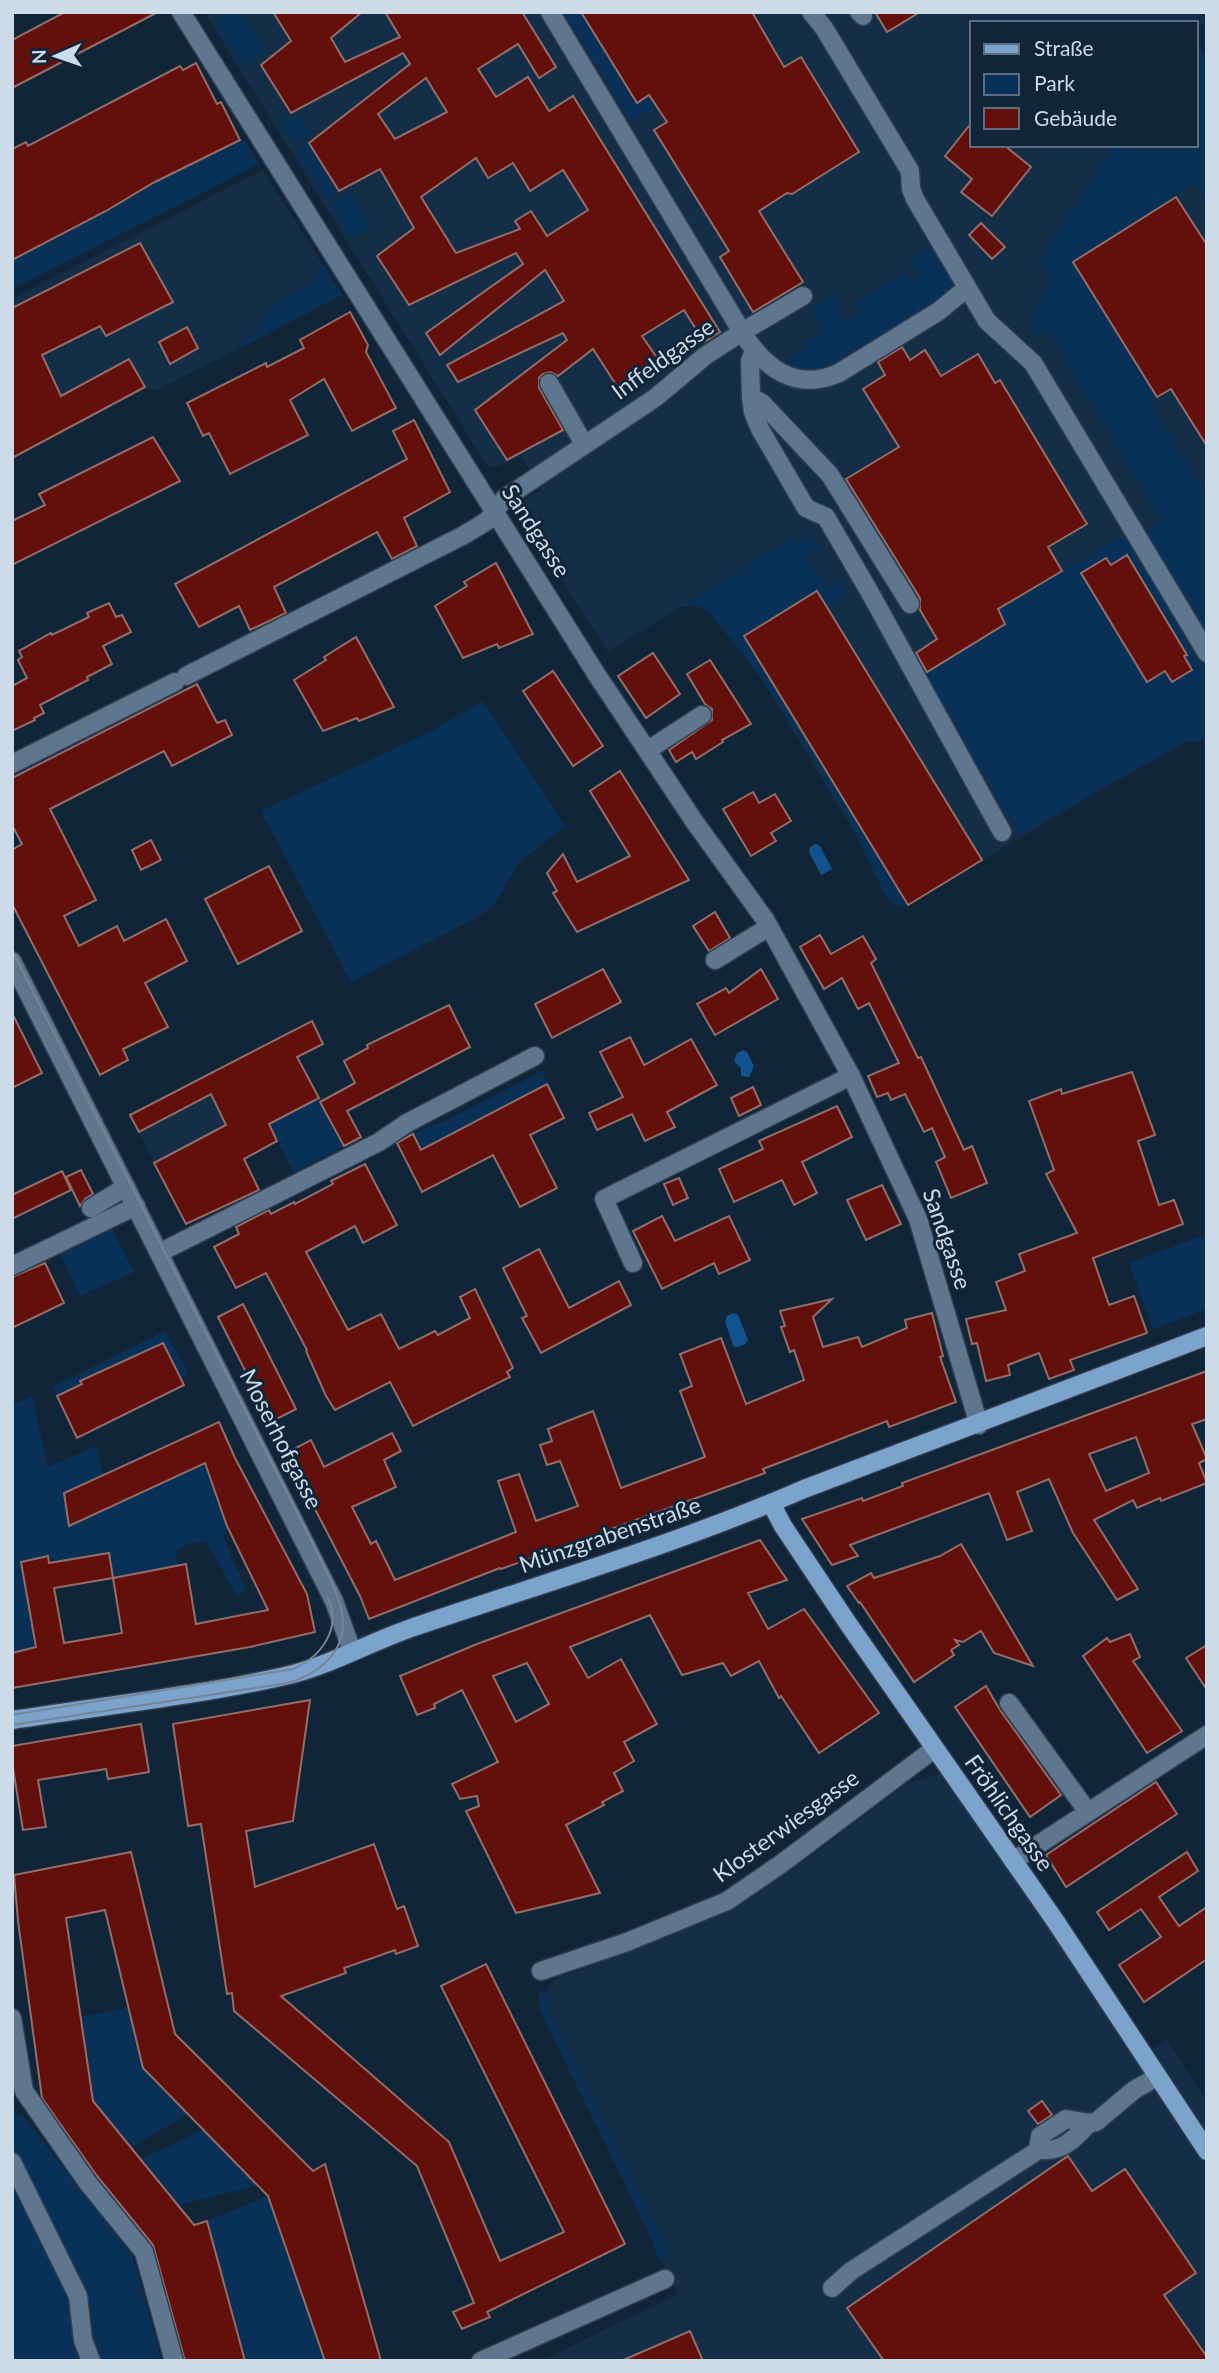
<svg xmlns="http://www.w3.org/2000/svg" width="1219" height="2373" font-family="Lato,sans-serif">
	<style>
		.built { fill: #152e47 }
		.green { fill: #093157 }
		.water { fill: #12538f }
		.building { fill: #63100d; stroke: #926e69; stroke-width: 2; fill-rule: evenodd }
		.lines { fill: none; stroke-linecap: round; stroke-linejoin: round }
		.minor-casing { stroke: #313e50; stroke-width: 21 }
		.major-casing { stroke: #313e50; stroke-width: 21 }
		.minor { stroke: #5f768f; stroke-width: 18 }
		.major { stroke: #7ca3cc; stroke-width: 18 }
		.tram { stroke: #768697; stroke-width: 2 }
		.labels { text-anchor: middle; stroke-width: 6; stroke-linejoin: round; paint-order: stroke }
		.street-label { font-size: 23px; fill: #cddae8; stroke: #112539 }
	</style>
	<rect width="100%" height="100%" fill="#112539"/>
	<g class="built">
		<polygon points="204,12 1207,12 1207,23 1196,27 1196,23 972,23 972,145 1114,145 1039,258 1207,537 1207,729 1186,738 908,905 893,896 708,590 608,652 518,513 521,502 541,490 521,456 499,466 490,467 483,459"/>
		<polygon points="263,170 342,295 157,390 145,387 12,458 12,299"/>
		<polygon points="1194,182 1207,203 1207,492 1148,400 1157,396 1073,262 1137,223"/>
		<polygon points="202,1078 235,1142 163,1180 130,1115"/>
		<polygon points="948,1771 1144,2056 1167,2040 1207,2102 1207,2361 541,2361 678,2294 540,2010 549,1986 554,1980 732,1911 819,1850 903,1786"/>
	</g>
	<g class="green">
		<polygon points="230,12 238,12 267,50 245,68 216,22"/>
		<polygon points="563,12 581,12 637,102 649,95 656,106 631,121"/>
		<polygon points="1196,39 1207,60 1207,203 1193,182 1137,223 1073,262 1157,397 1149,401 1207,492 1207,645 1166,575 1145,530 1161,520 1048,330 1038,335 1032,318 1038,301 1052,279 1039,258 1114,145 1196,145"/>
		<polygon points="300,114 311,133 293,144 280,124"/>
		<polygon points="240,140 245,141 259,164 12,289 12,260 88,220 102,178 116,205 153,183"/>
		<polygon points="307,144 337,192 326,199 296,151"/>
		<polygon points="352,193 372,227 351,239 331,205"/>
		<path d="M933 244C942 259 956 276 952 293L834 369 808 375 781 362 809 347 806 342 825 331 813 309 838 294 840 299 836 302 849 322 862 313 856 303 905 272 912 281 922 274 911 257Z"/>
		<polygon points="322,265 342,295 240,348 244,339 258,331 272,308 320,275 317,268"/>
		<polygon points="812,535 820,547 806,556 827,589 840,581 848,595 827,607 817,591 744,636 908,905 898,906 887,898 842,807 797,731 747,659 707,610 696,606 680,607 794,537 798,543"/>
		<polygon points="1115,540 1123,540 1132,546 1207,666 1207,741 1188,741 1019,835 923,674 1005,624 998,609"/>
		<polygon points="483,701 565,826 518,864 494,905 478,917 351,982 261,811 432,731"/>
		<polygon points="543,1071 547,1084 430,1145 447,1179 436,1178 413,1134 443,1122"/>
		<polygon points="319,1098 344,1146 294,1172 269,1124"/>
		<polygon points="110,1226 134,1272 80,1296 58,1250"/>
		<polygon points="1207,1234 1207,1309 1153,1329 1129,1263"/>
		<polygon points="165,1331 188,1374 180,1378 162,1343 81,1381 82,1384 57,1396 52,1387"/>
		<polygon points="32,1396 48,1467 96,1446 104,1476 65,1493 69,1524 204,1464 230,1531 223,1536 246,1590 237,1596 206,1541 188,1544 175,1552 179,1565 113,1578 109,1554 58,1562 48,1556 22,1562 35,1642 31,1649 12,1653 12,1405"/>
		<polygon points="539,1991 546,1993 547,2010 671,2255 663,2260 658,2259 650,2234 540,2010"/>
		<polygon points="128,2008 143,2069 189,2114 131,2147 93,2101 79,2017"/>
		<polygon points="12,2108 17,2117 22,2115 132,2254 162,2361 12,2361"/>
		<polygon points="204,2129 260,2185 179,2205 142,2159"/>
		<polygon points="268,2196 325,2361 245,2361 207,2221"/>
	</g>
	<g class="water">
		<polygon points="816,844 820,846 832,869 821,875 809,852 810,847"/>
		<polygon points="743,1050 747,1052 754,1066 749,1077 741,1076 741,1068 734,1061 737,1053"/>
		<path d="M733 1313 738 1315 748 1340C744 1346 741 1347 734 1347L725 1322 727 1316Z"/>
	</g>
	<g class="building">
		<polygon points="65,12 158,12 12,88 12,40"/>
		<path d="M273 12H362L331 38 345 62 400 37 385 12H522L556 67 539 78 518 44 478 69 496 97 528 77 549 111 573 96 720 332 704 342 684 310 642 336 662 365 620 391 593 349 558 376 550 372 543 374 539 378V388L563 430 507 460 475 410 567 340 563 333 458 382 447 365 564 301 545 270 440 355 426 333 523 264 516 253 409 305 377 256 414 228 380 169 339 191 309 143 410 64 403 53 291 113 261 65 291 41ZM426 78 447 112 395 139 378 114ZM476 158 488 178 513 163 530 191 563 170 588 210 547 236 531 211 515 221 520 229 456 253 421 197Z"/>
		<polygon points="581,12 752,12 784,67 801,57 859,152 792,194 787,193 759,211 803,282 753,312 720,257 729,251 654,130 667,122 649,95 637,103"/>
		<polygon points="875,12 920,12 887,32"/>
		<polygon points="196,63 217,104 221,102 240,140 153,183 106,211 12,260 12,149 26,142 28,146 180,66 183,70"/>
		<polygon points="972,122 972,145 1004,145 1031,167 992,216 961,192 972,179 945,156"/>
		<polygon points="1176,197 1207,245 1207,446 1171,389 1157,397 1073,262"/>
		<polygon points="981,223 1005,247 992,259 969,235"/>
		<polygon points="140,243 173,302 106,336 100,326 42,355 61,396 129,359 145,387 12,458 12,308"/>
		<polygon points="350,312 368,345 366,352 396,408 352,431 324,379 290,400 308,435 230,474 209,433 203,436 187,403 266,363 267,367 304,348 300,340"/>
		<polygon points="187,327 198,348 170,364 159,342"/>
		<polygon points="902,347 910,360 925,350 941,376 978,354 995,383 1000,380 1087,524 1048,547 1062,571 998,609 1005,624 927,672 916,653 937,639 920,610 920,598 846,479 899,447 863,389 885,375 878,362"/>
		<polygon points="414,420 450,492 404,518 417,546 392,559 377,532 274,587 286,613 250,630 239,606 199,627 175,584 407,459 393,431"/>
		<polygon points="153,437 180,481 12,565 12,521 45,505 39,494"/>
		<polygon points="1127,555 1187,655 1184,656 1192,670 1172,682 1165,671 1147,682 1081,573 1106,558 1111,565"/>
		<polygon points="496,563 533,634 499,648 497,644 463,658 435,606 467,586 464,582"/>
		<polygon points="817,591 982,860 908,905 744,636"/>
		<polygon points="109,603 116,617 122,615 131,632 103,646 112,664 87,677 88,680 40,705 44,713 34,718 35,720 12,731 12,686 27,678 18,660 22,657 19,651 51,633 52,635 89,617 87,613"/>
		<polygon points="356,637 394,707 359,721 357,718 323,731 294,680 326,660 324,657"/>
		<polygon points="653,653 680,694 646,718 618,676"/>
		<polygon points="710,660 751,724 722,740 723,742 696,759 692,752 676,762 669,750 712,720 712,709 705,704 687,674"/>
		<polygon points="553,671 603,746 573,766 523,691"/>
		<polygon points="197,684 217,723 225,720 232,735 172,766 164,751 50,809 96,900 64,916 79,946 117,926 124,941 166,919 187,961 145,983 168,1027 123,1049 128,1060 100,1075 12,904 12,850 22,844 12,825 12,778"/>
		<polygon points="620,771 689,880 577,932 553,893 557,891 547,873 563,854 577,882 630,856 590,791"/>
		<polygon points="753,792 759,803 775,794 791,821 771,833 776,841 751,856 723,809"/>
		<polygon points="151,840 161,860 141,870 132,850"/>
		<polygon points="269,866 302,931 238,964 205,899"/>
		<polygon points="715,912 730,938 709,951 693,926"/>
		<polygon points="820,935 831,954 863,936 876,959 871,963 918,1058 921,1057 964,1150 972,1146 987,1183 951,1198 936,1162 945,1157 932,1128 924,1132 905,1094 891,1100 888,1093 877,1097 868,1076 899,1063 869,1003 858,1009 842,978 824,989 800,947"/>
		<polygon points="603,969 621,1002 552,1038 535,1004"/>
		<polygon points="761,969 778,999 715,1035 697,1004 726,988 729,993"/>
		<polygon points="449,1005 470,1047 347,1111 361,1137 344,1146 320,1102 355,1083 344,1061 368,1048 367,1045"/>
		<polygon points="12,1013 42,1073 12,1088"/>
		<polygon points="312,1021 323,1044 297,1057 319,1098 269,1124 277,1141 244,1159 259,1190 186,1224 154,1163 226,1125 211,1094 139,1132 130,1115"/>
		<polygon points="630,1037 644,1065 691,1039 717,1085 667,1112 675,1127 645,1141 632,1114 597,1130 589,1113 623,1097 600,1052"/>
		<polygon points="1132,1072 1155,1135 1138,1141 1159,1205 1174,1200 1183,1224 1093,1258 1109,1305 1134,1296 1147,1333 1070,1360 1074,1370 1049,1379 1039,1353 1008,1365 1010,1375 986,1381 977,1343 972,1344 966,1319 1006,1310 996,1282 1025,1271 1019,1254 1077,1233 1046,1174 1054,1170 1029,1101 1061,1089 1062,1094"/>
		<polygon points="547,1084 564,1118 530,1135 557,1188 520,1207 493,1155 422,1192 397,1143 413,1134 421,1150"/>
		<polygon points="753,1087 761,1105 739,1116 731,1098"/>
		<polygon points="837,1106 852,1137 802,1162 817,1193 794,1205 782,1180 734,1202 719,1169 763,1149 759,1141"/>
		<polygon points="365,1164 397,1225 363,1243 355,1226 306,1252 348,1330 381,1314 399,1349 435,1331 438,1335 470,1318 460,1297 475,1289 513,1368 507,1372 510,1377 413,1426 390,1382 335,1410 326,1396 306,1351 307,1350 266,1273 236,1288 214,1247 239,1234 236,1227 269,1210 271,1214 294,1202 295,1204 333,1184 331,1181"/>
		<polygon points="81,1170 93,1194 85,1199 80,1206 66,1177"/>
		<polygon points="62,1171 71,1190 12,1219 12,1195"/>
		<polygon points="679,1178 688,1198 673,1205 664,1184"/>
		<polygon points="882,1185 901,1224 866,1240 847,1200"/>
		<polygon points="662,1216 675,1241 729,1216 750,1260 719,1274 714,1263 662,1289 633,1231"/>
		<polygon points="539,1249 569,1308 619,1281 631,1305 541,1353 522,1318 527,1316 503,1268"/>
		<polygon points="45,1263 64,1303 12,1328 12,1277"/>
		<polygon points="832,1299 813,1317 823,1347 858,1337 862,1347 907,1328 905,1320 932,1313 943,1356 940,1357 956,1402 889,1427 887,1421 763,1469 765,1473 501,1569 500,1568 369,1619 360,1596 286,1453 311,1440 324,1467 392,1433 401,1451 384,1460 396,1487 352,1507 371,1544 376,1541 395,1580 516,1532 498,1481 519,1474 536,1521 578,1506 560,1461 547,1465 540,1445 552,1441 548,1429 565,1422 593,1411 621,1488 705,1457 680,1391 692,1386 680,1354 721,1338 746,1404 804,1380 794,1350 790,1352 781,1327 785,1326 780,1311"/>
		<polygon points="243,1304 296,1409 271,1422 218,1317"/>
		<polygon points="163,1343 184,1385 77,1438 57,1396 82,1384 80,1381"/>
		<path d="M1207 1371V1419L1192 1424 1207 1459 1199 1463 1207 1483 1161 1501 1160 1498 1137 1508 1133 1500 1094 1520 1138 1589 1117 1600 1073 1533 1049 1479 1017 1492 1032 1531 1007 1540 989 1493 850 1545 858 1556 832 1565 802 1519 862 1498 863 1501 903 1486 902 1483ZM1136 1437 1149 1473 1106 1491 1089 1454Z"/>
		<path d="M219 1422 235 1458 307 1594 315 1632 250 1647 12 1688V1653L36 1647 21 1562 48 1556 49 1563 109 1553 113 1578 186 1564 196 1624 268 1610 227 1526 205 1463 69 1526 64 1493ZM113 1578 122 1633 64 1643 54 1588Z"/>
		<path d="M760 1540 787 1580 748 1593 768 1629 804 1609 879 1713 819 1753 781 1696 779 1698 759 1661 731 1676 723 1663 682 1675 650 1615 570 1647 588 1678 621 1659 657 1724 624 1742 634 1761 614 1773 623 1791 602 1802 604 1805 566 1825 600 1893 516 1913 466 1811 479 1806 477 1796 460 1799 452 1784 498 1762 462 1690 434 1704 435 1708 417 1715 400 1676 477 1644ZM527 1663 549 1704 516 1722 493 1676Z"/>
		<polygon points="961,1544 1033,1666 994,1653 981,1631 963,1642 955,1640 959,1645 951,1650 954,1655 914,1682 860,1602 859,1603 847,1586 871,1573 874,1578 940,1556"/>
		<polygon points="1130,1634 1140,1657 1133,1661 1182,1731 1147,1753 1083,1656 1107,1638 1110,1642"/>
		<polygon points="1207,1645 1207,1690 1186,1658"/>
		<polygon points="986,1686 1000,1710 1061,1795 1030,1817 955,1707"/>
		<polygon points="310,1700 293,1821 246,1831 255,1887 374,1844 397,1909 404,1906 418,1946 396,1954 395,1950 344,1968 346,1973 281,1996 449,2142 500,2261 564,2232 441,1986 486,1964 625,2244 487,2312 490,2317 462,2329 453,2312 474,2303 417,2166 234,2011 232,1993 227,1994 201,1824 188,1826 173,1724"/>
		<polygon points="141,1724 149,1772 108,1779 106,1769 38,1780 46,1827 23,1830 12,1762 12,1746"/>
		<polygon points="1156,1782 1177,1814 1066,1887 1046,1855"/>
		<polygon points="131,1852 175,2034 313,2171 325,2164 381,2361 325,2361 268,2196 143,2068 105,1910 66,1918 93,2101 194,2225 207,2221 245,2361 185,2361 153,2245 97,2176 42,2098 18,1921 14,1875"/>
		<polygon points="1187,1852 1198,1871 1159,1897 1179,1926 1207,1907 1207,1959 1144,2002 1119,1965 1161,1937 1141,1909 1109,1930 1097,1912"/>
		<polygon points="1042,2101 1052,2115 1038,2124 1028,2111"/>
		<polygon points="1068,2156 1092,2191 1125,2169 1196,2273 1164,2295 1207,2357 1207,2361 884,2361 847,2308"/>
		<polygon points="690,2331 703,2361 621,2361"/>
	</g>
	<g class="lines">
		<defs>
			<g id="minor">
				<polyline points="181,12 595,672 694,821 766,921 851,1076 918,1219 979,1425"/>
				<polyline points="550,12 742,332 803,296"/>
				<polyline points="811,12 824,28 910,171 911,189 915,199 987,321 1033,363 1207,653"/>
				<polyline points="859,12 863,16"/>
				<polyline points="754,352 750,361 751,397 753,412 760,429 806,508 826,517 869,591 1002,832"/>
				<polyline points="549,383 584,444"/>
				<polyline points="751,397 762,403 830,475 910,604"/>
				<path d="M186 676 464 535 487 521 505 498 655 398 705 356 742 332C765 369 796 392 839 373L939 311 967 288"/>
				<polyline points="648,750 702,715"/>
				<polyline points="12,764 175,682"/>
				<polyline points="715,960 769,927"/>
				<polyline points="12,961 334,1601 352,1651"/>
				<polyline points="91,1208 126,1187"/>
				<polyline points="159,1253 379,1142 407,1123 535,1056"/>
				<polyline points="633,1263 604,1199 851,1076"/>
				<polyline points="12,1266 136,1206"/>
				<polyline points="1009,1703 1088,1812"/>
				<polyline points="1013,1861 1207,1735"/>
				<polyline points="541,1971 627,1942 727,1901 781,1864 934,1749"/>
				<polyline points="12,2018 24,2091 88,2183 144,2252 174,2361"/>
				<path d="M1038 2149C1060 2154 1075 2139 1089 2123"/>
				<polyline points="12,2162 78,2296 83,2340 91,2361"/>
				<polyline points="832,2288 851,2271 1034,2153 1038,2149 1040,2136 1066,2119 1089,2123 1096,2122 1134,2090 1157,2077"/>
				<polyline points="481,2361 665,2279"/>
			</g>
			<g id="major">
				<polyline points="771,1503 783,1526 847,1622 1056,1922 1207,2151"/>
				<path d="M12 1720C103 1706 195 1696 285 1676 329 1666 370 1642 414 1627 544 1583 678 1544 804 1489L1207 1336"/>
			</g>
		</defs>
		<use href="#minor" class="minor-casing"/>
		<use href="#major" class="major-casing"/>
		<use href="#minor" class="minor"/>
		<use href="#major" class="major"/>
		<g class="tram">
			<path d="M12 950C94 1113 176 1276 259 1438 279 1476 298 1514 317 1552 327 1574 341 1596 343 1621 344 1655 317 1674 288 1683L12 1725"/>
			<path d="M12 1715 293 1669C321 1657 342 1629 328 1598"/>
		</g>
	</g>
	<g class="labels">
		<g class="street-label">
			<text transform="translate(663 359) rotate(-36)" y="8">Inffeldgasse</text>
			<text transform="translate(536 531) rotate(57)" y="8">Sandgasse</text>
			<text transform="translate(947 1239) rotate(71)" y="8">Sandgasse</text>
			<text transform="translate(281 1439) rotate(63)" y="8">Moserhofgasse</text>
			<text transform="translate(610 1535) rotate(-19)" y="8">Münzgrabenstraße</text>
			<text transform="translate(1009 1813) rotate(55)" y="8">Fröhlichgasse</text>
			<text transform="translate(786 1826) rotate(-36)" y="8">Klosterwiesgasse</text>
		</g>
	</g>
	<rect width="1219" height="2373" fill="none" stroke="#cddae8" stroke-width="28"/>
	<rect x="970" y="21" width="228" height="126" fill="#112539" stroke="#5c6d7f" stroke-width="2"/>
	<rect x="984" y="44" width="35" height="10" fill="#7ca3cc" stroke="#5c6d7f" stroke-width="2"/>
	<text x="1034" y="56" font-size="21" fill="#cddae8">Straße</text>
	<rect x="984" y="74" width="35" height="21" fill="#093157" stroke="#5c6d7f" stroke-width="2"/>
	<text x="1034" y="91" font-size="21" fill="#cddae8">Park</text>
	<rect x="984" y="108" width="35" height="21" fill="#63100d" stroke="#5c6d7f" stroke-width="2"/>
	<text x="1034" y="126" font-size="21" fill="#cddae8">Gebäude</text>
	<g transform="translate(56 56) rotate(268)" stroke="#112539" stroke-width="5" paint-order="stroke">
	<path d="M0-5L12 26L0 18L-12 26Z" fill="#cddae8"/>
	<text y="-10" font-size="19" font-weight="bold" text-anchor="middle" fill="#cddae8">N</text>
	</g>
</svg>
